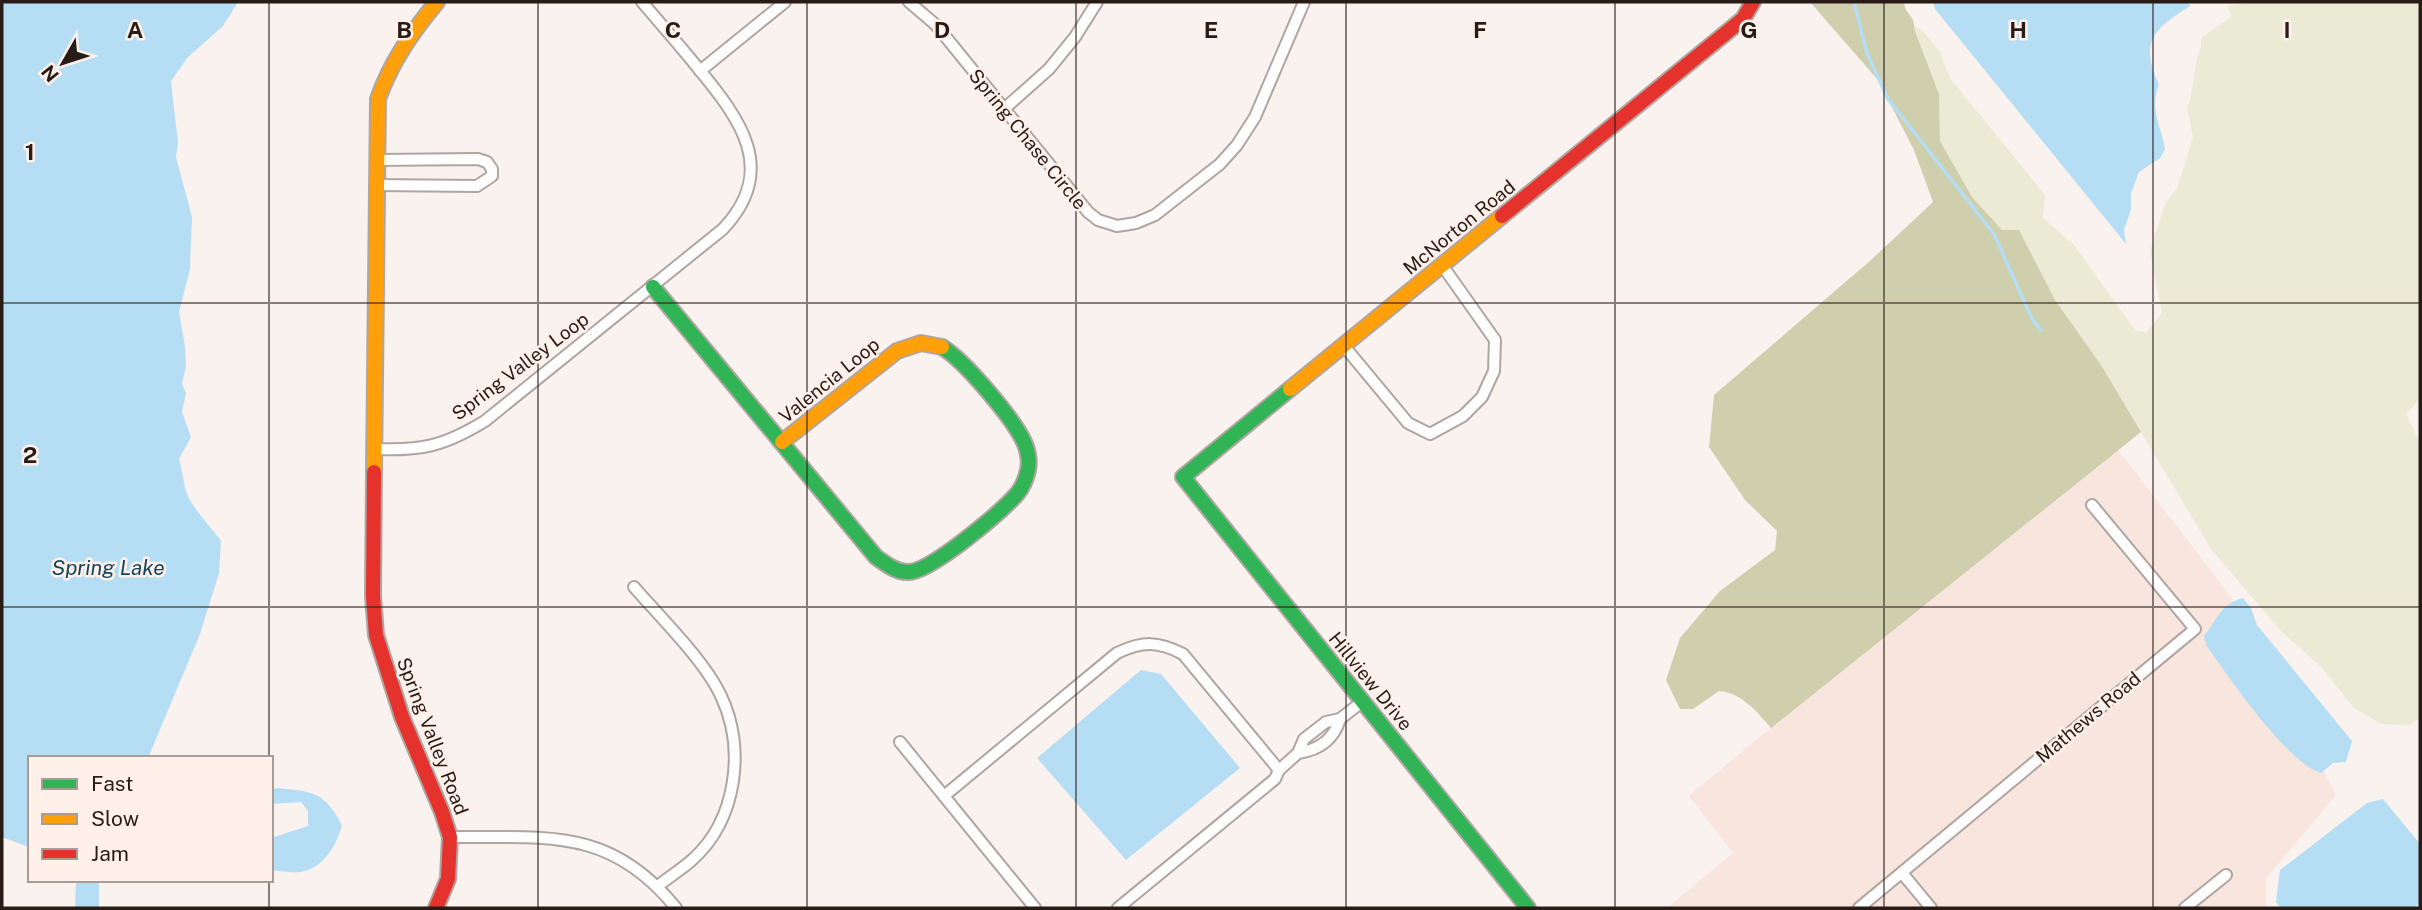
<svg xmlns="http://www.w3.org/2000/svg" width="2422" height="910" font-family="'Public Sans',sans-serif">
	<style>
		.built { fill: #f7e5de }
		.green { fill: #ebead5 }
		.forest { fill: #cfcfad }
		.water { fill: #b5def5 }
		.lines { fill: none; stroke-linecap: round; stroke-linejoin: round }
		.stream { stroke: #b5def5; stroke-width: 3.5 }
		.street-casing { stroke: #afa6a1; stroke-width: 14 }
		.fast-casing { stroke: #afa6a1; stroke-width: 18 }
		.slow-casing { stroke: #afa6a1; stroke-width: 18 }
		.jam-casing { stroke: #afa6a1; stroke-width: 18 }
		.street { stroke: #fefdfd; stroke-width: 10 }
		.fast { stroke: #30b455; stroke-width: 14 }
		.slow { stroke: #ff9f0a; stroke-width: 14 }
		.jam { stroke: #e5322d; stroke-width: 14 }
		.grid { fill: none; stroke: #291c17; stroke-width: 2; stroke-opacity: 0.55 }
		.labels { text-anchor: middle; stroke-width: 5; stroke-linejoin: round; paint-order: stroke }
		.street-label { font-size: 19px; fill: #291c17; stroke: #fff0ea }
		.water-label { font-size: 21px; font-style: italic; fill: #13465d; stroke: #fff0ea }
		.grid-label { font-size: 23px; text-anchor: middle; font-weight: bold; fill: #291c17; stroke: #fff0ea; stroke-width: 5; stroke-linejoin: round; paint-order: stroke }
	</style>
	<rect width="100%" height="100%" fill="#faf2ef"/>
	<polygon class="built" points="2113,443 2241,610 2336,795 2266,879 2266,908 1667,908 1733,853 1689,796"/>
	<polygon class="green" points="2258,2 2420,2 2420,399 2406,414 2420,443 2420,719 2409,725 2381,724 2354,708 2321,667 2281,631 2211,549 2101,365 2002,230 1972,197 1940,141 1939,94 1914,27 1922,30 1940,52 1950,78 2045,195 2043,218 2074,245 2135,330 2146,333 2162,313 2150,251 2165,204 2178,186 2193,137 2187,106 2190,101 2197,58 2201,47 2201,38 2232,16 2227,6"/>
	<path class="forest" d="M1810 2H1904L1905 8 1913 20 1915 31 1939 94 1940 141 1972 197 2002 230H2019L2055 300 2101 365 2141 432 1771 728C1756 711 1742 693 1719 691L1693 709H1680L1666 680 1680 638 1720 591 1775 550 1777 531 1745 500 1709 447 1714 395 1871 260 1933 202 1914 150 1878 80Z"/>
	<g class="water">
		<path d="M2 2H238L223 26 188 57 171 81 178 143 176 157 192 217 190 269 179 312 185 346 186 366 182 384 186 393 182 412 191 437 179 459C182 469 183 478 185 488 190 507 210 525 221 541L219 573 200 634 148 758H30L29 847 2 837Z"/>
		<path d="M1933 2H2189L2190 6C2154 29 2139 41 2159 85 2149 108 2161 126 2165 149L2160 158 2139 172 2131 193V209L2124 230 2126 244 1935 9Z"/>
		<path d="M2243 598 2251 608 2257 625 2352 741 2346 762 2333 763 2321 773C2287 763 2228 676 2206 645L2204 636C2218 619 2220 604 2243 598Z"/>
		<polygon points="1141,670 1161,674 1240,768 1126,860 1037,758"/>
		<path d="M278 788C313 792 324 791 342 825 337 845 323 869 300 872 291 873 280 871 271 870V838L308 826V811L301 802 271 804V789Z"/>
		<polygon points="2383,799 2420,844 2420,904 2414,908 2281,908 2276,902 2280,870 2367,803"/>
		<polygon points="76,880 99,880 99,908 75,908"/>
	</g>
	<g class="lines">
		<polyline class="stream" points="1854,2 1867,53 1888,99 1994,234 2032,319 2041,330"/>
		<defs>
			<g id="street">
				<polyline points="909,2 936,25 1088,212 1098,220 1117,226 1136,223 1155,215 1220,164 1237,145 1255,117 1304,2"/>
				<polyline points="700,71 785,2"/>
				<polyline points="1004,109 1049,69 1075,37 1097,2"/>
				<polyline points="377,185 477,186 492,176 492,169 487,162 478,159 378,160"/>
				<polyline points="1344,346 1408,423 1430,434 1463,416 1482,397 1494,371 1495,340 1442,265"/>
				<path d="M374 449C422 451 444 446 485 421L723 229C779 170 740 119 698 68 680 46 661 24 642 2"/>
				<path d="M634 587C660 617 705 661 721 696 746 748 737 820 692 860 682 869 669 877 658 886"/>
				<polyline points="900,742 1035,908"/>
				<path d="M1298 753C1319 750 1334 739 1340 719"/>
				<path d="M944 796 1117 653C1143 641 1158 641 1183 654L1279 770 1298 753 1304 739 1326 722 1340 719 1363 701"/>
				<path d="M450 837C545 838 610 826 676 908"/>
				<polyline points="1902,873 1931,908"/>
				<polyline points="1118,908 1275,779 1279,770"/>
				<polyline points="1859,908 2195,629 2092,505"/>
				<polyline points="2185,908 2226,875"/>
			</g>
			<g id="fast">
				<path d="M653 287 876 557C886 564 897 573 909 572 932 571 1001 512 1017 494 1022 488 1026 479 1028 470 1030 461 1028 452 1025 444 1014 419 965 361 942 347"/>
				<polyline points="1290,389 1183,477 1528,908"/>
			</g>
			<g id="slow">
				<polyline points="1290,389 1502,216"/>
				<polyline points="782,442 897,351 921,343 942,347"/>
				<path d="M374 472 378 99C391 62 412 32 437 2"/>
			</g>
			<g id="jam">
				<polyline points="1502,216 1743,19 1753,2"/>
				<polyline points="374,472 373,596 376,635 402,717 442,812 450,837 448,879 436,908"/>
			</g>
		</defs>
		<use href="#street" class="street-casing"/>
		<use href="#fast" class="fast-casing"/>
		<use href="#slow" class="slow-casing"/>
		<use href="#jam" class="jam-casing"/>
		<use href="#street" class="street"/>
		<use href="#fast" class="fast"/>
		<use href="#slow" class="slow"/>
		<use href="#jam" class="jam"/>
	</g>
	<path class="grid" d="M269 2V758M538 2V908M807 2V908M1076 2V908M1346 2V908M1615 2V908M1884 2V908M2153 2V908M2 303H2420M2 607H2420M269 880V908"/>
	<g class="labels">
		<g class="street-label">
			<text transform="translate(1028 139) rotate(51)" y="7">Spring Chase Circle</text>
			<text transform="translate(1459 227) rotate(-39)" y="7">McNorton Road</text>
			<text transform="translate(520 366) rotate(-37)" y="7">Spring Valley Loop</text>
			<text transform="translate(829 380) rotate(-39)" y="7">Valencia Loop</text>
			<text transform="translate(1371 681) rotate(51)" y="7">Hillview Drive</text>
			<text transform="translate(2088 717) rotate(-40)" y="7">Mathews Road</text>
			<text transform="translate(433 736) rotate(69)" y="7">Spring Valley Road</text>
		</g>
		<g class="water-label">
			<text x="108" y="575">Spring Lake</text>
		</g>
	</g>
	<g class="grid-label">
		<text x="135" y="38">A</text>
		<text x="404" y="38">B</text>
		<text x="673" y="38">C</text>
		<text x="942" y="38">D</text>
		<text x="1211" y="38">E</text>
		<text x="1480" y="38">F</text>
		<text x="1749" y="38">G</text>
		<text x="2018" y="38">H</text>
		<text x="2287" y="38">I</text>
		<text x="30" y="160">1</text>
		<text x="30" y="463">2</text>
	</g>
	<rect width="2422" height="910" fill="none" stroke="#291c17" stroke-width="7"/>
	<rect x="28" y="756" width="245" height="126" fill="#fff0ea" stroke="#a99b96" stroke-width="2"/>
	<rect x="42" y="779" width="35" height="10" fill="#30b455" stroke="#a99b96" stroke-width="2"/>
	<text x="91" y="791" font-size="21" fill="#291c17">Fast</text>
	<rect x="42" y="814" width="35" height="10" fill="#ff9f0a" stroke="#a99b96" stroke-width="2"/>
	<text x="91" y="826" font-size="21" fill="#291c17">Slow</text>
	<rect x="42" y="849" width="35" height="10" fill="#e5322d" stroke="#a99b96" stroke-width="2"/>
	<text x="91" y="861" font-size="21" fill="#291c17">Jam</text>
	<g transform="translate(63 63) rotate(231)" stroke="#fff0ea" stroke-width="5" paint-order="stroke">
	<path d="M0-5L12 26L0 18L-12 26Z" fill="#291c17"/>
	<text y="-10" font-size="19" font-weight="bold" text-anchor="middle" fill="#291c17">N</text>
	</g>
</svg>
